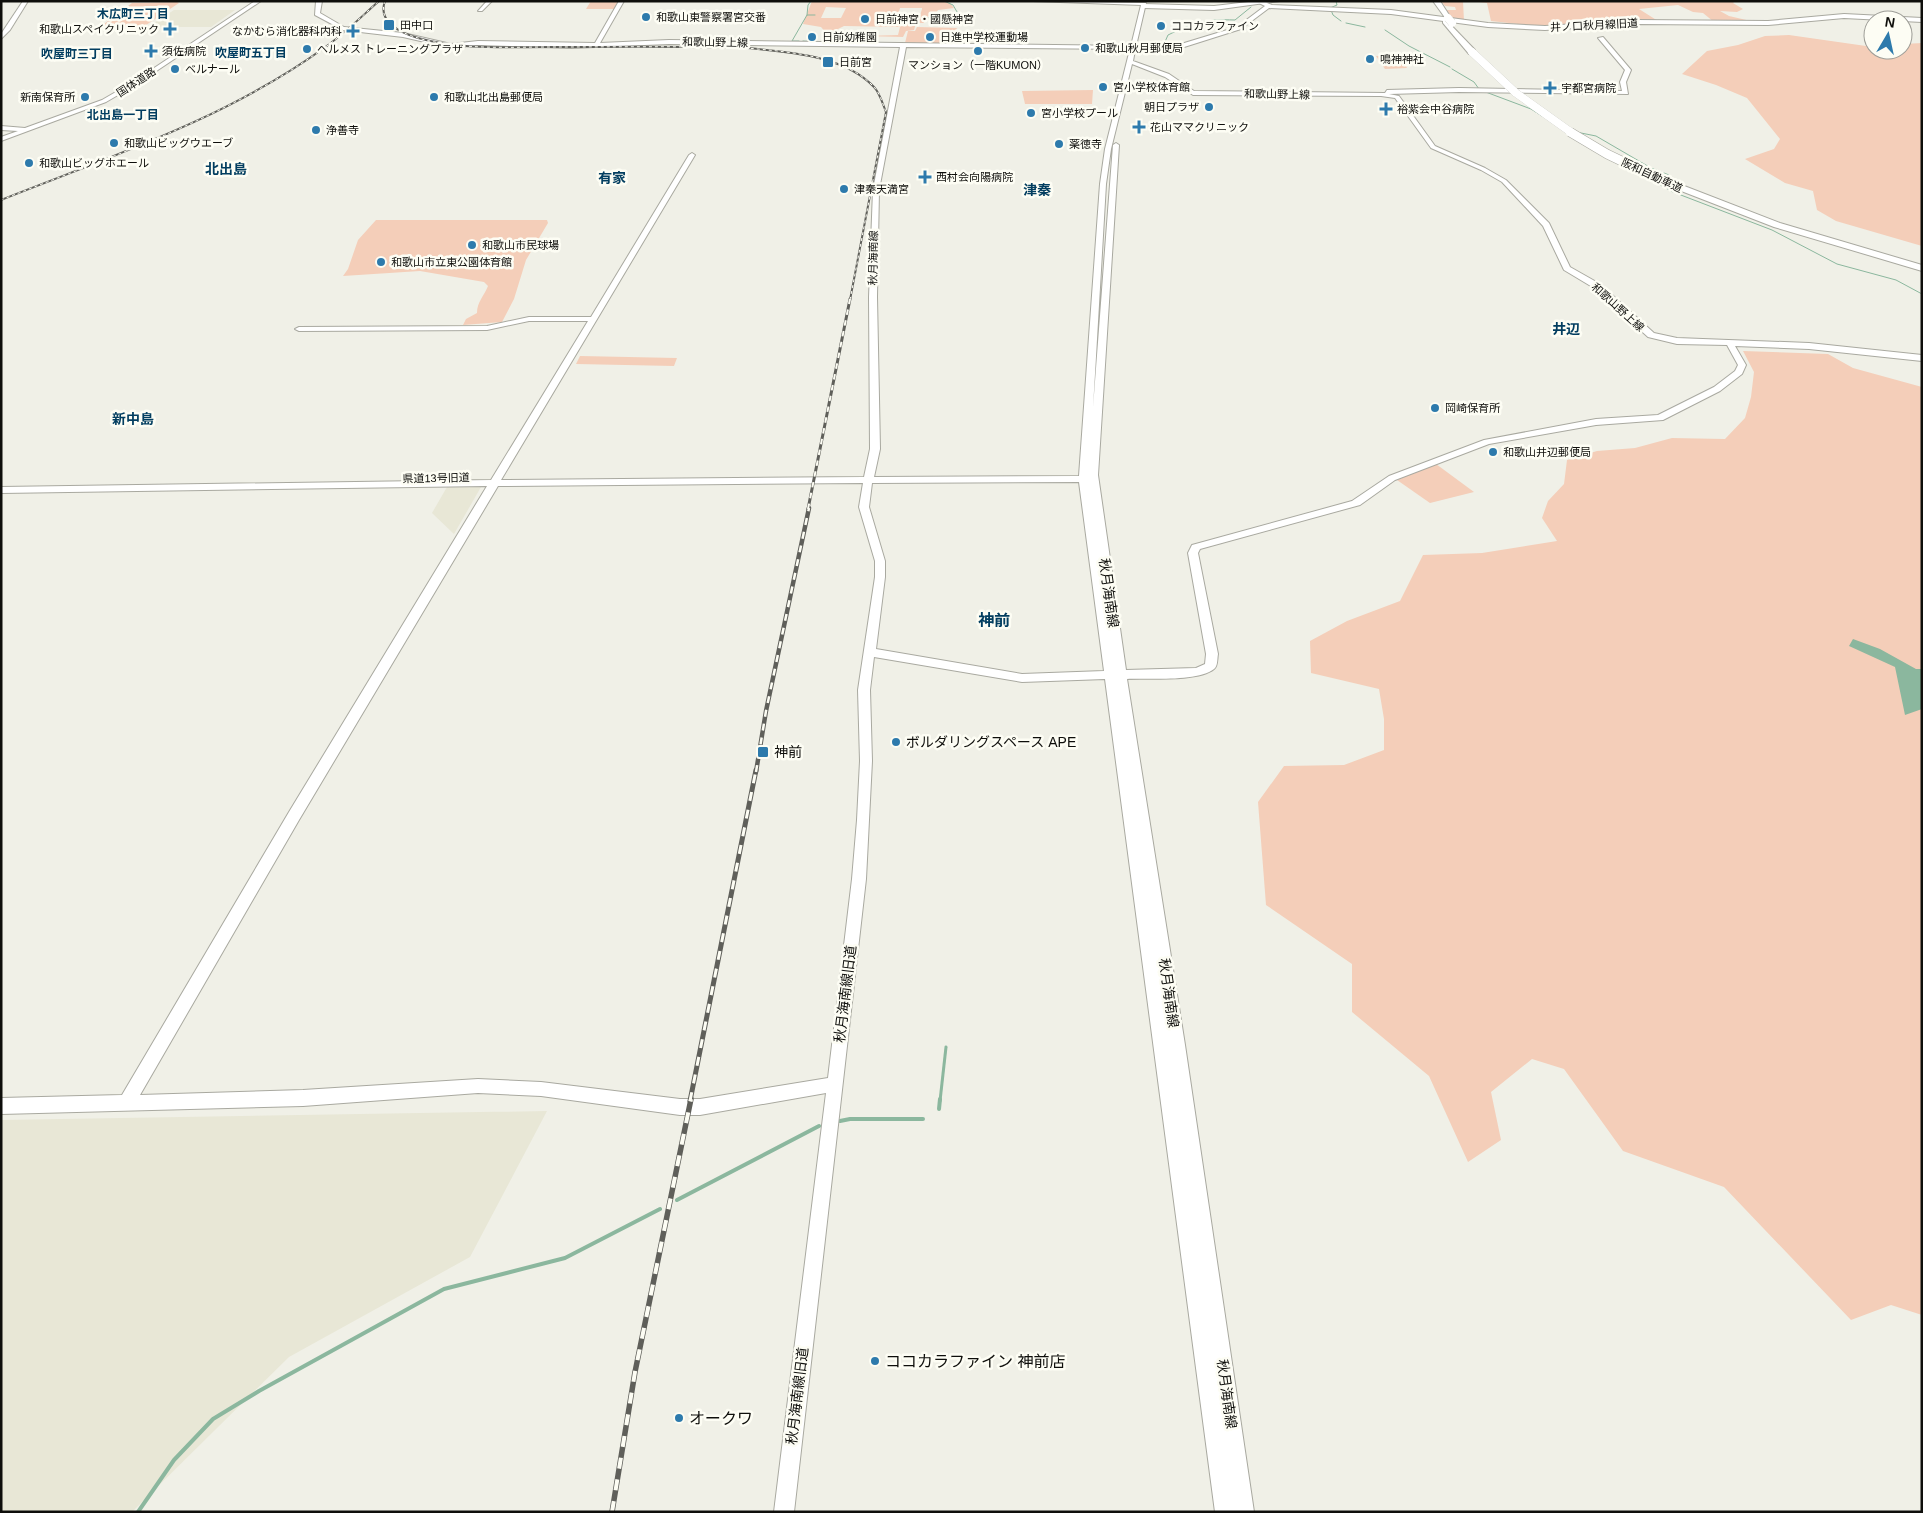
<svg xmlns="http://www.w3.org/2000/svg" width="1923" height="1513" font-family="Helvetica,'Noto Sans JP',sans-serif">
	<style>
		.built { fill: #e8e7d6 }
		.green { fill: #f4ceb9; fill-rule: evenodd }
		.water { fill: #8bb79e }
		.lines { fill: none; stroke-linecap: round; stroke-linejoin: round }
		.stream-far2 { stroke: #8bb79e; stroke-width: 1 }
		.stream-far1 { stroke: #8bb79e; stroke-width: 3 }
		.stream { stroke: #8bb79e; stroke-width: 4 }
		.secondary-casing { stroke: #a9a9a0; stroke-width: 2 }
		.highway-casing { stroke: #a9a9a0; stroke-width: 2 }
		.secondary { fill: #fff; fill-rule: evenodd }
		.highway { fill: #fff; fill-rule: evenodd }
		.rail-far4-casing { stroke: #5f5f5a; stroke-width: 2 }
		.rail-far3-casing { stroke: #5f5f5a; stroke-width: 3 }
		.rail-far2-casing { stroke: #5f5f5a; stroke-width: 4.5 }
		.rail-far1-casing { stroke: #5f5f5a; stroke-width: 5 }
		.rail-casing { stroke: #5f5f5a; stroke-width: 5.5 }
		.rail-far4 { stroke: #fdfdf4; stroke-width: 1; stroke-dasharray: 3; stroke-linecap: butt }
		.rail-far3 { stroke: #fdfdf4; stroke-width: 2; stroke-dasharray: 5.5; stroke-linecap: butt }
		.rail-far2 { stroke: #fdfdf4; stroke-width: 2.5; stroke-dasharray: 7; stroke-linecap: butt }
		.rail-far1 { stroke: #fdfdf4; stroke-width: 3; stroke-dasharray: 9; stroke-linecap: butt }
		.rail { stroke: #fdfdf4; stroke-width: 4; stroke-dasharray: 11; stroke-linecap: butt }
		.highway-bridge-far1-casing { stroke: #a9a9a0; stroke-width: 8; stroke-linecap: butt }
		.highway-bridge-casing { stroke: #a9a9a0; stroke-width: 10; stroke-linecap: butt }
		.highway-bridge-far1 { stroke: #fff; stroke-width: 8 }
		.highway-bridge { stroke: #fff; stroke-width: 9 }
		.poi-dot { fill: #2d7aac; stroke: #fdfdf4; stroke-width: 2 }
		.labels { text-anchor: middle; stroke-width: 5; stroke-linejoin: round; paint-order: stroke }
		.far-poi-label { font-size: 11px; fill: #0e0e0b; stroke: #fdfdf4; text-anchor: start }
		.far-street-label { font-size: 11px; fill: #0e0e0b; stroke: #fdfdf4 }
		.far-neighbourhood-label { font-size: 12px; font-weight: bold; fill: #033e60; stroke: #fdfdf4 }
		.far-quarter-label { font-size: 14px; font-weight: bold; fill: #033e60; stroke: #fdfdf4 }
		.street-label { font-size: 14px; fill: #0e0e0b; stroke: #fdfdf4 }
		.poi-label { font-size: 14px; fill: #0e0e0b; stroke: #fdfdf4; text-anchor: start }
		.quarter-label { font-size: 16px; font-weight: bold; fill: #033e60; stroke: #fdfdf4 }
		.near-poi-label { font-size: 16px; fill: #0e0e0b; stroke: #fdfdf4; text-anchor: start }
	</style>
	<rect width="100%" height="100%" fill="#f0f0e7"/>
	<g class="built">
		<polygon points="174,10 235,10 211,27 148,27"/>
		<polygon points="447,487 481,487 454,534 432,513"/>
		<polygon points="547,1111 470,1257 289,1357 132,1512 1,1512 1,1120"/>
	</g>
	<g class="green">
		<polygon points="591,1 619,1 615,9 586,9"/>
		<path d="M812 1H941L950 3 954 8 938 10 934 16 926 17 924 23H916L914 30 906 31 903 37 863 36 898 35 900 27 844 26 834 31 850 33V36H829L821 27 803 24ZM826 7 846 8 841 18H821ZM900 8H922V9L919 19H897Z"/>
		<polygon points="1441,1 1463,1 1464,21 1453,20 1446,10 1456,10 1455,7 1445,6"/>
		<polygon points="1471,1 1735,1 1733,3 1743,9 1737,12 1720,11 1729,16 1755,22 1714,22 1703,13 1693,12 1678,5 1639,9 1658,21 1557,27 1518,25 1518,24 1491,21 1487,3"/>
		<polygon points="177,2 179,3 143,27 100,27 132,3"/>
		<polygon points="917,27 957,28 951,44 905,43 908,31 915,31"/>
		<polygon points="1789,35 1873,47 1873,50 1903,50 1903,44 1922,43 1922,246 1836,221 1817,210 1813,191 1785,183 1745,159 1774,149 1780,139 1747,98 1716,85 1682,74 1707,51 1738,45 1765,36"/>
		<polygon points="1397,55 1402,59 1407,68 1385,69 1376,56"/>
		<polygon points="1093,90 1092,104 1025,104 1022,91"/>
		<path d="M376 220H547L548 223 526 260 514 299 502 322 463 325 466 319 477 313C477 302 484 296 488 286L484 282 420 271 343 276 348 269 358 240Z"/>
		<polygon points="1743,351 1828,354 1853,368 1922,387 1922,1315 1891,1305 1851,1320 1724,1187 1623,1151 1564,1069 1532,1059 1491,1092 1501,1140 1468,1162 1429,1076 1352,1012 1352,964 1266,905 1258,802 1284,766 1344,765 1384,750 1384,719 1379,689 1311,673 1310,641 1347,621 1400,601 1423,555 1482,553 1557,541 1542,518 1548,501 1564,484 1567,460 1597,451 1635,448 1672,438 1725,439 1745,418 1751,397 1754,372"/>
		<polygon points="580,356 677,358 674,366 576,364"/>
		<polygon points="1436,464 1474,492 1430,503 1397,480"/>
	</g>
	<polygon class="water" points="1853,639 1880,649 1916,669 1922,669 1922,709 1905,715 1895,667 1849,646"/>
	<g class="lines">
		<g class="stream-far2">
			<polyline points="944,1 953,5 960,17"/>
			<polyline points="1330,8 1337,5 1336,1"/>
			<polyline points="1331,10 1333,15 1341,21"/>
			<polyline points="807,15 808,5 811,1"/>
			<polyline points="926,18 946,17"/>
			<polyline points="1346,23 1365,27"/>
			<polyline points="1385,30 1409,46 1450,67"/>
			<polyline points="799,41 792,41 807,15 815,15"/>
			<polyline points="803,41 819,42"/>
			<polyline points="849,43 862,43"/>
			<path d="M1161 45 1164 44 1168 35C1195 22 1205 19 1235 20L1251 7"/>
			<polyline points="1452,69 1474,82 1479,89"/>
			<polyline points="1483,91 1531,109 1542,116"/>
			<polyline points="1576,132 1596,136 1651,168 1669,175 1661,178"/>
			<polyline points="1656,180 1655,182 1673,192 1772,230 1837,264 1896,280 1922,294"/>
		</g>
		<polyline class="stream-far1" points="940,1101 946,1047"/>
		<g class="stream">
			<polyline points="939,1109 940,1099"/>
			<polyline points="840,1121 850,1119 923,1119"/>
			<polyline points="677,1200 819,1126"/>
			<polyline points="138,1512 174,1460 213,1419 259,1391 444,1289 565,1258 660,1209"/>
		</g>
		<defs>
			<g id="secondary">
				<polygon points="23,1 28,1 10,30 1,39 1,34"/>
				<polygon points="255,1 261,1 137,84 106,102 1,141 1,137 18,131 1,130 1,126 25,128 102,100 133,82"/>
				<path d="M316 1H322L320 13 344 27 403 33 451 44 478 41 595 43 619 1H624L600 43 669 40 1131 46 1141 5 1033 1 1146 3 1136 46 1181 44 1237 27 1265 6 1259 3 1262 1 1272 5 1391 10 1488 23 1545 26 1637 20 1768 21 1844 14 1922 18V22L1844 18 1768 25 1637 24 1545 30 1488 27 1391 14 1269 8 1241 29 1181 48 1135 50 1133 61 1169 74 1194 91 1385 93 1387 90 1459 88 1622 91 1620 82 1625 70 1598 38 1603 37 1631 70 1626 82 1628 94 1459 92 1389 94 1399 96 1435 146 1485 168 1506 180 1549 223 1570 267 1600 284 1654 333 1677 338 1809 343 1922 355V361L1809 349 1735 346 1746 365 1742 374 1720 391 1663 420 1596 425 1489 444 1395 480 1360 505 1200 549 1198 553 1218 654C1217 659 1218 666 1214 669 1198 682 1149 678 1127 679L1185 1045 1254 1512H1215L1105 679 1022 682 874 657 870 690 872 761 866 879 794 1512H774L826 1093 700 1115H680L541 1096 478 1093 303 1106 1 1114V1098L122 1095 289 812 487 486 1 493V487L491 480 588 321H529L487 330 299 331 295 329 299 327 487 326 529 317H591L689 155 692 153 695 155 501 480 864 477 870 449 869 297 873 190 900 47 669 44 571 48 478 45 451 48 403 37 343 30 315 15ZM906 47 1130 49 1105 149 1100 184 1079 476 874 477 880 449 877 297 879 190ZM1132 64 1165 77 1193 95 1381 96 1395 98 1431 148 1481 170 1502 182 1543 226 1564 270 1594 288 1648 337 1677 344 1727 345 1738 365 1735 371 1714 387 1658 415 1596 419 1484 440 1389 476 1352 501 1192 545 1188 553 1206 654 1205 664 1196 668 1126 670 1098 475 1119 145 1116 143 1113 145 1093 408 1106 184 1111 149ZM1079 482 1104 671 1022 674 876 649 885 577V561L869 507 872 483ZM863 483 859 507 875 561V577L858 690 860 761 857 820 852 879 828 1078 700 1099H680L541 1082 478 1079 303 1090 140 1095 299 820 498 486Z"/>
				<polygon points="487,1 492,1 482,11 478,11"/>
			</g>
			<g id="highway">
				<polygon points="1257,1 1280,1 1214,10 1144,8 1141,6 1144,4 1214,6"/>
				<polygon points="1433,1 1440,1 1451,18 1450,19 1446,19"/>
				<polygon points="1443,21 1447,21 1475,50 1475,54 1469,54 1443,23"/>
				<polygon points="1661,177 1780,223 1922,265 1922,271 1774,227 1658,182 1657,180"/>
			</g>
		</defs>
		<use href="#secondary" class="secondary-casing"/>
		<use href="#highway" class="highway-casing"/>
		<use href="#secondary" class="secondary"/>
		<use href="#highway" class="highway"/>
		<defs>
			<g id="rail-far4">
				<path d="M385 1C377 22 401 33 418 38 460 50 506 47 550 47 615 47 681 46 747 48 788 52 844 55 874 87 880 93 883 105 886 112L850 300"/>
				<path d="M1 200C112 156 227 118 324 48 344 34 361 17 379 1"/>
			</g>
			<polyline id="rail-far3" points="808,509 850,299"/>
			<polyline id="rail-far2" points="756,772 766,711 809,508"/>
			<polyline id="rail-far1" points="690,1101 756,770"/>
			<polyline id="rail" points="612,1512 635,1372 691,1099"/>
		</defs>
		<use href="#rail-far4" class="rail-far4-casing"/>
		<use href="#rail-far3" class="rail-far3-casing"/>
		<use href="#rail-far2" class="rail-far2-casing"/>
		<use href="#rail-far1" class="rail-far1-casing"/>
		<use href="#rail" class="rail-casing"/>
		<use href="#rail-far4" class="rail-far4"/>
		<use href="#rail-far3" class="rail-far3"/>
		<use href="#rail-far2" class="rail-far2"/>
		<use href="#rail-far1" class="rail-far1"/>
		<use href="#rail" class="rail"/>
		<defs>
			<g id="highway-bridge-far1">
				<polyline points="1448,18 1452,23"/>
				<polyline points="1472,52 1516,93 1572,133"/>
			</g>
			<polyline id="highway-bridge" points="1570,132 1607,154 1661,180"/>
		</defs>
		<use href="#highway-bridge-far1" class="highway-bridge-far1-casing"/>
		<use href="#highway-bridge" class="highway-bridge-casing"/>
		<use href="#highway-bridge-far1" class="highway-bridge-far1"/>
		<use href="#highway-bridge" class="highway-bridge"/>
	</g>
	<g class="poi-dot">
		<circle cx="646" cy="17" r="5"/>
		<circle cx="865" cy="19" r="5"/>
		<rect x="383" y="19" width="12" height="12" rx="2.5"/>
		<circle cx="1161" cy="26" r="5"/>
		<path d="M167.5 21.5h5v5h5v5h-5v5h-5v-5h-5v-5h5z"/>
		<path d="M350.5 23.5h5v5h5v5h-5v5h-5v-5h-5v-5h5z"/>
		<circle cx="812" cy="37" r="5"/>
		<circle cx="930" cy="37" r="5"/>
		<circle cx="1085" cy="48" r="5"/>
		<circle cx="307" cy="49" r="5"/>
		<path d="M148.5 43.5h5v5h5v5h-5v5h-5v-5h-5v-5h5z"/>
		<circle cx="978" cy="51" r="5"/>
		<circle cx="1370" cy="59" r="5"/>
		<rect x="822" y="56" width="12" height="12" rx="2.5"/>
		<circle cx="175" cy="69" r="5"/>
		<circle cx="1103" cy="87" r="5"/>
		<path d="M1547.5 80.5h5v5h5v5h-5v5h-5v-5h-5v-5h5z"/>
		<circle cx="85" cy="97" r="5"/>
		<circle cx="434" cy="97" r="5"/>
		<circle cx="1209" cy="107" r="5"/>
		<path d="M1383.5 101.5h5v5h5v5h-5v5h-5v-5h-5v-5h5z"/>
		<circle cx="1031" cy="113" r="5"/>
		<path d="M1136.5 119.5h5v5h5v5h-5v5h-5v-5h-5v-5h5z"/>
		<circle cx="316" cy="130" r="5"/>
		<circle cx="114" cy="143" r="5"/>
		<circle cx="1059" cy="144" r="5"/>
		<circle cx="29" cy="163" r="5"/>
		<path d="M922.5 169.5h5v5h5v5h-5v5h-5v-5h-5v-5h5z"/>
		<circle cx="844" cy="189" r="5"/>
		<circle cx="472" cy="245" r="5"/>
		<circle cx="381" cy="262" r="5"/>
		<circle cx="1435" cy="408" r="5"/>
		<circle cx="1493" cy="452" r="5"/>
		<circle cx="896" cy="742" r="5"/>
		<rect x="757" y="746" width="12" height="12" rx="2.5"/>
		<circle cx="875" cy="1361" r="5"/>
		<circle cx="679" cy="1418" r="5"/>
	</g>
	<g class="labels">
		<g class="far-poi-label">
			<text x="656" y="21">和歌山東警察署宮交番</text>
			<text x="875" y="23">日前神宮・國懸神宮</text>
			<text x="400" y="29">田中口</text>
			<text x="1171" y="30">ココカラファイン</text>
			<text x="159" y="33" text-anchor="end">和歌山スペイクリニック</text>
			<text x="342" y="35" text-anchor="end">なかむら消化器科内科</text>
			<text x="822" y="41">日前幼稚園</text>
			<text x="940" y="41">日進中学校運動場</text>
			<text x="1095" y="52">和歌山秋月郵便局</text>
			<text x="317" y="53">ヘルメス トレーニングプラザ</text>
			<text x="162" y="55">須佐病院</text>
			<text x="1380" y="63">鳴神神社</text>
			<text x="839" y="66">日前宮</text>
			<text x="978" y="69" text-anchor="middle">マンション（一階KUMON）</text>
			<text x="185" y="73">ベルナール</text>
			<text x="1113" y="91">宮小学校体育館</text>
			<text x="1561" y="92">宇都宮病院</text>
			<text x="75" y="101" text-anchor="end">新南保育所</text>
			<text x="444" y="101">和歌山北出島郵便局</text>
			<text x="1199" y="111" text-anchor="end">朝日プラザ</text>
			<text x="1397" y="113">裕紫会中谷病院</text>
			<text x="1041" y="117">宮小学校プール</text>
			<text x="1150" y="131">花山ママクリニック</text>
			<text x="326" y="134">浄善寺</text>
			<text x="124" y="147">和歌山ビッグウエーブ</text>
			<text x="1069" y="148">薬徳寺</text>
			<text x="39" y="167">和歌山ビッグホエール</text>
			<text x="936" y="181">西村会向陽病院</text>
			<text x="854" y="193">津秦天満宮</text>
			<text x="482" y="249">和歌山市民球場</text>
			<text x="391" y="266">和歌山市立東公園体育館</text>
			<text x="1445" y="412">岡崎保育所</text>
			<text x="1503" y="456">和歌山井辺郵便局</text>
		</g>
		<g class="far-street-label">
			<text transform="translate(1594 25) rotate(-3)" y="4">井ノ口秋月線旧道</text>
			<text transform="translate(715 42) rotate(1)" y="4">和歌山野上線</text>
			<text transform="translate(136 82) rotate(-33)" y="4">国体道路</text>
			<text transform="translate(1277 94) rotate(1)" y="4">和歌山野上線</text>
			<text transform="translate(1652 175) rotate(25)" y="4">阪和自動車道</text>
			<text transform="translate(873 258) rotate(-89)" y="4">秋月海南線</text>
			<text transform="translate(1618 307) rotate(42)" y="4">和歌山野上線</text>
			<text transform="translate(436 478) rotate(-1)" y="4">県道13号旧道</text>
		</g>
		<g class="far-neighbourhood-label">
			<text x="133" y="18">木広町三丁目</text>
			<text x="251" y="57">吹屋町五丁目</text>
			<text x="77" y="58">吹屋町三丁目</text>
			<text x="123" y="119">北出島一丁目</text>
		</g>
		<g class="far-quarter-label">
			<text x="226" y="174">北出島</text>
			<text x="612" y="183">有家</text>
			<text x="1037" y="195">津秦</text>
			<text x="1566" y="334">井辺</text>
			<text x="133" y="424">新中島</text>
		</g>
		<g class="street-label">
			<text transform="translate(1109 593) rotate(82)" y="5">秋月海南線</text>
			<text transform="translate(1169 993) rotate(82)" y="5">秋月海南線</text>
			<text transform="translate(845 994) rotate(-83)" y="5">秋月海南線旧道</text>
			<text transform="translate(1227 1394) rotate(82)" y="5">秋月海南線</text>
			<text transform="translate(797 1396) rotate(-83)" y="5">秋月海南線旧道</text>
		</g>
		<g class="poi-label">
			<text x="906" y="747">ボルダリングスペース APE</text>
			<text x="774" y="757">神前</text>
		</g>
		<g class="quarter-label">
			<text x="994" y="626">神前</text>
		</g>
		<g class="near-poi-label">
			<text x="885" y="1367">ココカラファイン 神前店</text>
			<text x="689" y="1424">オークワ</text>
		</g>
	</g>
	<rect width="1923" height="1513" fill="none" stroke="#0e0e0b" stroke-width="5"/>
	<g transform="translate(1888 35) rotate(9)"><circle r="24" fill="#fdfdf4" stroke="#9d9d97"/>
	<path d="M0-4L9 19L0 12L-9 19Z" fill="#2d7aac"/>
	<text y="-8" font-size="14" font-weight="bold" text-anchor="middle" fill="#0e0e0b">N</text>
	</g>
</svg>
